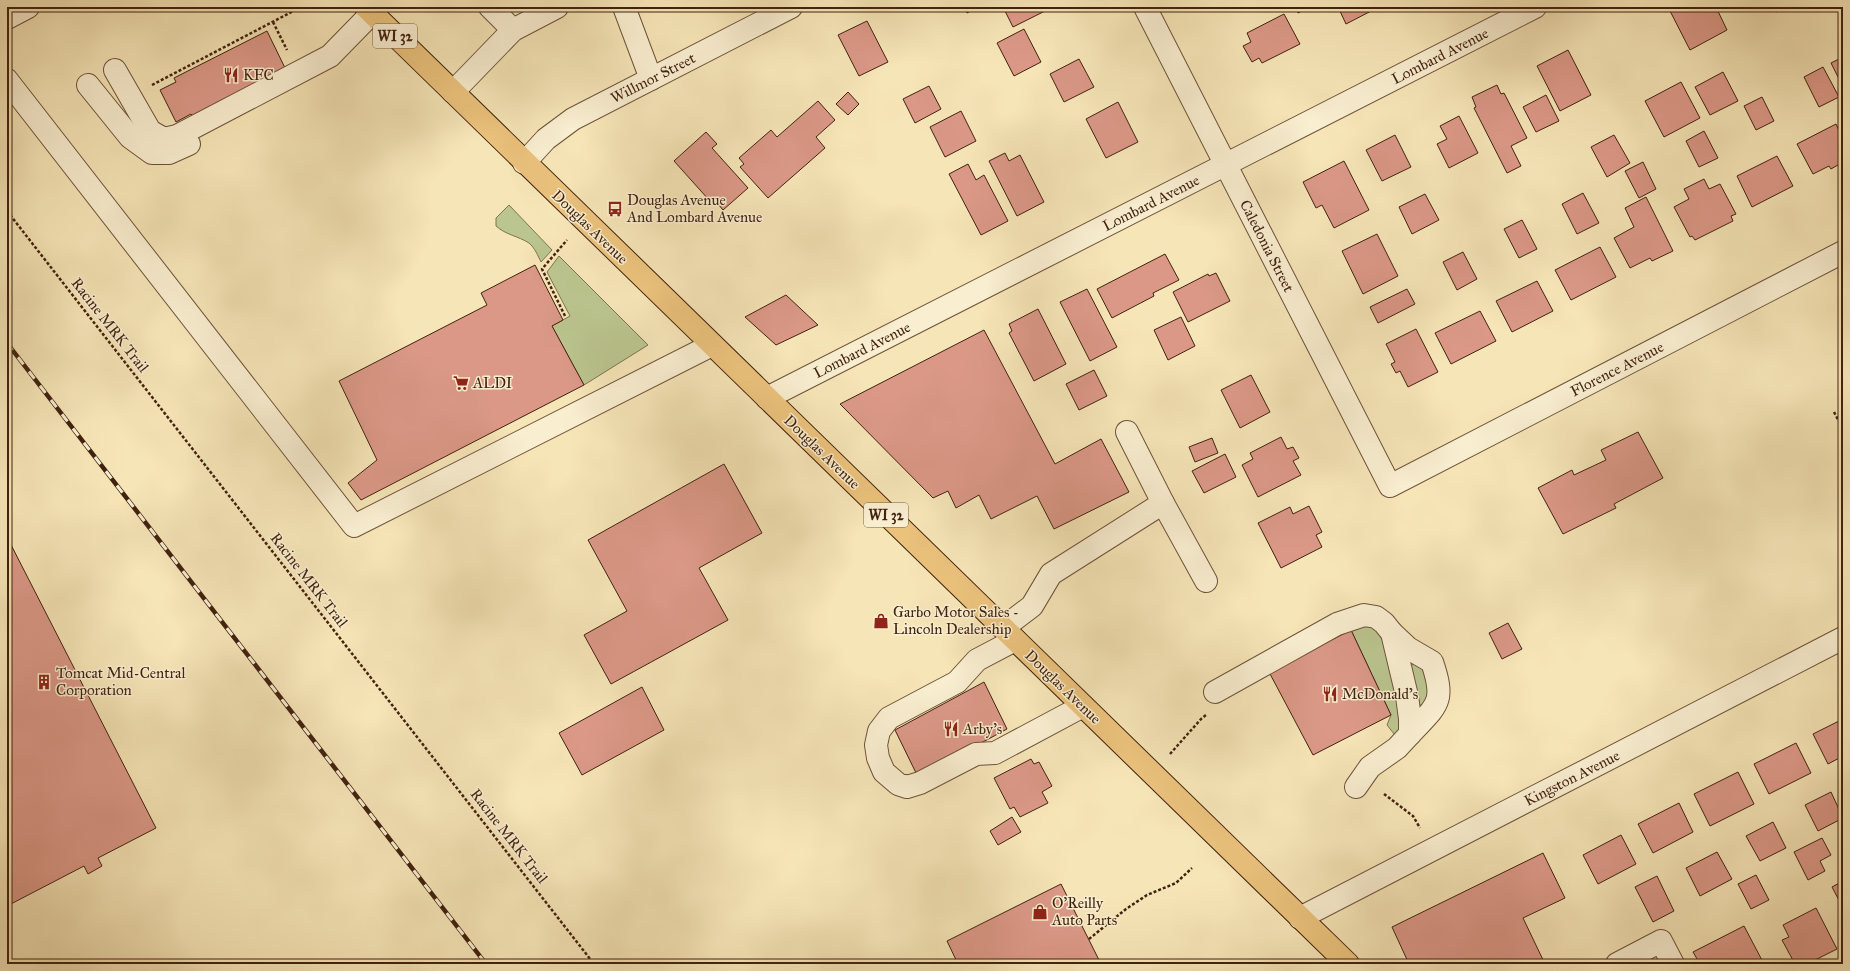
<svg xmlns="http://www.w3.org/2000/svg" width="1850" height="971" font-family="'IM FELL Great Primer',serif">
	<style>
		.green { fill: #bbc58f; stroke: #7e744f }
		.building { fill: #db9887; stroke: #41220f }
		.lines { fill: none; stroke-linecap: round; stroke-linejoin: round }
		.minor-casing { stroke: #6e5339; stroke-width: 24 }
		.major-casing { stroke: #41220f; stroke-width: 24 }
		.path { stroke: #41220f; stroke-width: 2.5; stroke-dasharray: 3 2; stroke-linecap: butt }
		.minor { stroke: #f9eed0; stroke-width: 22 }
		.major { stroke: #ebc27c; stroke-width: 22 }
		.rail-casing { stroke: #41220f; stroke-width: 4.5 }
		.rail { stroke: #f9eed0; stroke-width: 3; stroke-dasharray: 9; stroke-linecap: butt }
		.labels { text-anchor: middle; stroke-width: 3; stroke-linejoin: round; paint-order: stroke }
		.shield { fill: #f9eed0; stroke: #785f49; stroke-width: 1 }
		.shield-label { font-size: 14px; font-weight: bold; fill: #41220f }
		.street-label { font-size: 15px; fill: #41220f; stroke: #f9eed0 }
		.poi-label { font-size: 15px; fill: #41220f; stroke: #f9eed0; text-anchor: start }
	</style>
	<rect width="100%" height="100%" fill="#f6e5b7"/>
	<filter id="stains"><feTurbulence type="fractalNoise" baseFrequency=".005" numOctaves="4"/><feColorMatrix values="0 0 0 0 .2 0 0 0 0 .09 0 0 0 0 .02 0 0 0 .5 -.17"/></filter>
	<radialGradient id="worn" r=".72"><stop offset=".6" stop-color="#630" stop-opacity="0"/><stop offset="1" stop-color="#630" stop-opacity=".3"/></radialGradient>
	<g class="green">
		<path d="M509 205 552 250 541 262C538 256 535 248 529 243 518 236 506 235 496 226V218Z"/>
		<polygon points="559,256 648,345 584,385 552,326 570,316 547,272"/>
		<polygon points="1369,622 1387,637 1402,723 1398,739 1387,725 1391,715 1351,630"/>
		<polygon points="1422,662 1432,689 1425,703 1421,705 1416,704 1411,667 1413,663"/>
	</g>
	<g class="building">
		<polygon points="964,7 978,7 967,13"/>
		<polygon points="1003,7 1053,7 1013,27"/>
		<polygon points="1296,7 1309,7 1298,13"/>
		<polygon points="1338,7 1372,7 1373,10 1346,24"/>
		<polygon points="1673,7 1716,7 1727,30 1690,50 1669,9"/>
		<polygon points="1774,7 1787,7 1776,12"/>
		<polygon points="1284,14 1300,44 1262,63 1259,58 1252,62 1243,46 1251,42 1247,33"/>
		<polygon points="867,21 888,62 859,76 838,35"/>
		<polygon points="1024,29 1041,62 1014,76 997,43"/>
		<polygon points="267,31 287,72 194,119 191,114 176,122 160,90 176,82 174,78"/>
		<polygon points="1568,50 1591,95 1560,111 1537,66"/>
		<polygon points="1843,57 1843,80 1840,81 1831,63"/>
		<polygon points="1079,59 1094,87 1064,102 1050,74"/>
		<polygon points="1823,67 1839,97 1819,107 1804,77"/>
		<polygon points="1723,72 1738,101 1710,115 1695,87"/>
		<polygon points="1681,82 1700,118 1664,137 1645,101"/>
		<polygon points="1497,85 1501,94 1504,93 1527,138 1511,146 1521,166 1507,173 1474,108 1476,107 1472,97"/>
		<polygon points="929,86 941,109 915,123 903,99"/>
		<polygon points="848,92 859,104 848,115 836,104"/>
		<polygon points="1546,95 1559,121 1536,132 1523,107"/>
		<polygon points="1762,97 1774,121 1756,130 1744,106"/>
		<polygon points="818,101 835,120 816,137 825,148 768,198 740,167 744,164 739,158 771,130 777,137"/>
		<polygon points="1118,102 1138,142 1106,158 1086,119"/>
		<polygon points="961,111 976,141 945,157 930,127"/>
		<polygon points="1459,116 1478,153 1449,168 1437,144 1447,139 1440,126"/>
		<polygon points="1836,124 1843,139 1843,162 1831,169 1829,166 1813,174 1797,144"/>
		<polygon points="1704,131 1718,158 1699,167 1686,141"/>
		<polygon points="706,132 717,144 712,148 748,188 723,210 712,197 709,200 674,161"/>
		<polygon points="1395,135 1411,167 1382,181 1366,150"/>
		<polygon points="1614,135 1630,163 1607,177 1591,147"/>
		<polygon points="1005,153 1009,161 1020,155 1044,202 1017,216 989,161"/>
		<polygon points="1777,156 1793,186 1752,207 1737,176"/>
		<polygon points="1344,161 1369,210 1334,228 1322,205 1316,208 1303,182"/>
		<polygon points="1643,162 1656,189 1639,198 1625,171"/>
		<polygon points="968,164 976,180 984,175 1008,221 981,235 949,174"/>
		<polygon points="1704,179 1709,189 1720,184 1736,214 1731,216 1733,221 1695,240 1692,236 1690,237 1674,207 1689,199 1684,189"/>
		<polygon points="1583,193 1599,223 1577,234 1562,204"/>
		<polygon points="1425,194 1439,220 1412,234 1399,207"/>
		<polygon points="1646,197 1673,251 1652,261 1650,258 1630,268 1614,238 1634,227 1625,208"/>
		<polygon points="1522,220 1537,249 1519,258 1504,229"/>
		<polygon points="1377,234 1398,276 1363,294 1342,251"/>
		<polygon points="1600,247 1616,277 1571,300 1555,270"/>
		<polygon points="1463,252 1477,279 1457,290 1443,262"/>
		<polygon points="1165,254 1179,280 1153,293 1154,296 1112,318 1097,289"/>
		<polygon points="535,265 563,320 552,326 584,385 361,500 348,483 377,460 339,381 487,305 481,293"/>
		<polygon points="1216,273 1230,301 1188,322 1173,292 1208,274 1209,276"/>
		<polygon points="1537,281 1553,311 1512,332 1496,301"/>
		<polygon points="1087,289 1117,347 1090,361 1060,302"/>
		<polygon points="1407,289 1415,304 1378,323 1370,307"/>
		<polygon points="786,295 818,325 776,345 745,317"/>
		<polygon points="1038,309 1066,364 1034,381 1009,333 1012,331 1009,324"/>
		<polygon points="1480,311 1496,341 1451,364 1435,333"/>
		<polygon points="1181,317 1195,346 1168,360 1154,330"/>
		<polygon points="1416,329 1438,372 1408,387 1400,371 1396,373 1391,364 1395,362 1386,344"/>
		<polygon points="984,330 1055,464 1101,439 1129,492 1054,529 1037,496 991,519 979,495 956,508 948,491 933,498 840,404"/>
		<polygon points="1094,370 1107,396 1079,410 1066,384"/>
		<polygon points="1251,375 1270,412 1240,428 1221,390"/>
		<polygon points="1638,432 1663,478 1614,504 1616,508 1563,534 1538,488 1572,470 1574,475 1606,460 1601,450"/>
		<polygon points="1281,437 1287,449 1293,447 1299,458 1293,461 1301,475 1258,497 1242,465 1253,459 1250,453"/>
		<polygon points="1212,438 1218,453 1195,462 1189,447"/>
		<polygon points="1225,454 1236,477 1204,493 1192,471"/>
		<polygon points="724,464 762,533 699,568 728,620 611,684 584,635 627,611 588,540"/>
		<polygon points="1309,506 1322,532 1316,535 1322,547 1281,568 1258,523 1290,507 1293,514"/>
		<polygon points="7,537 156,828 98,858 102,866 88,874 84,866 7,906"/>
		<polygon points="1508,623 1522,649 1502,659 1489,633"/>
		<polygon points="1351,630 1391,715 1313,755 1269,672"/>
		<polygon points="984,682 1007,729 918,777 895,730"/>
		<polygon points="642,687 664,730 582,775 559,733"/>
		<polygon points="1843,719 1843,756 1828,764 1813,734"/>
		<polygon points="1796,743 1811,773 1769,794 1754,764"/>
		<polygon points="1031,759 1034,764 1039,762 1052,786 1042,792 1048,803 1020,817 1014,807 1010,809 994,778"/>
		<polygon points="1738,772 1754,804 1710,826 1694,794"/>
		<polygon points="1831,792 1843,818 1818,831 1805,805"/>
		<polygon points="1679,803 1693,832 1653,853 1638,824"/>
		<polygon points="1012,817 1021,832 998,845 990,831"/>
		<polygon points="1773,822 1786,848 1760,861 1746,836"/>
		<polygon points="1621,835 1636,864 1598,884 1583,855"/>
		<polygon points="1822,838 1831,855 1820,861 1825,871 1808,880 1794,852"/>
		<polygon points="1717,852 1732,879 1700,896 1686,868"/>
		<polygon points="1543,853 1565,898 1523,918 1545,964 1409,964 1392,927"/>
		<polygon points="1756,875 1769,900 1751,909 1738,884"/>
		<polygon points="1657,876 1674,911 1653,922 1635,887"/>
		<polygon points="1843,881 1843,908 1832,887"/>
		<polygon points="1061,884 1101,964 958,964 947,941"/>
		<polygon points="1816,908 1837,949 1807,964 1795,964 1782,940 1789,937 1783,925"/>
		<polygon points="1744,926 1764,964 1700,964 1693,952"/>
	</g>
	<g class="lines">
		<defs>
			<g id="minor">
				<polyline points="490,7 513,30"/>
				<polyline points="624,7 651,79"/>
				<polyline points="1145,7 1390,486 1843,252"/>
				<polyline points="7,18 28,7"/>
				<polyline points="115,70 150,131 164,139 177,136 330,56 372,13"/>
				<polyline points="7,80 354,526 712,345"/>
				<polyline points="88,85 130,137 152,153 169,153 189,144"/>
				<polyline points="453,92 513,30 557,7"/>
				<polyline points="524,163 546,139 573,119 791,7"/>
				<polyline points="767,398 1535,7"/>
				<polyline points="1163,503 1206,581"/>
				<polyline points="1003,628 1032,606 1051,574 1163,503 1127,432"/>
				<path d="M1392 633 1408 648 1432 662C1446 703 1437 705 1410 734"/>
				<polyline points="1015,640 977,660 957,682 889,718 879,731 876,745 878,758 884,772 898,784 907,787 920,783 976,754 995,753 1083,706"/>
				<polyline points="1215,692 1337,624 1364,615 1376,617 1384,623 1392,633 1407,696 1410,719 1410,734 1397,748 1370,767 1356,787"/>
				<polyline points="1300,918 1843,638"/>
				<polyline points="1617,964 1661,941 1673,964"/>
			</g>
			<polyline id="major" points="366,7 1348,964"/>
		</defs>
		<use href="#minor" class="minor-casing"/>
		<use href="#major" class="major-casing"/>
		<g class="path">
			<polyline points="273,22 287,50"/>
			<polyline points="152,85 301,7"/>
			<polyline points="7,211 594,964"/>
			<polyline points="565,316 542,269 567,240"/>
			<polyline points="1834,412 1843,429"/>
			<polyline points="1170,754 1201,719 1206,715"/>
			<polyline points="1384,794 1413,816 1420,828"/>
			<polyline points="1089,939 1126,909 1147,895 1176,883 1192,868"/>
		</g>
		<use href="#minor" class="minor"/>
		<use href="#major" class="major"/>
		<defs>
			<polyline id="rail" points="7,343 486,964"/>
		</defs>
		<use href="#rail" class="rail-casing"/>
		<use href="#rail" class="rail"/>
	</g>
	<defs>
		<symbol id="restaurant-bare" viewBox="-9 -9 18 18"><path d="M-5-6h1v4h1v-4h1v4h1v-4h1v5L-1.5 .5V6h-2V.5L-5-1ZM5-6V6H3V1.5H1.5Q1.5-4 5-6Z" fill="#8f2418" stroke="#f9eed0" stroke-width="2.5" paint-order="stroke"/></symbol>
		<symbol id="bus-bare" viewBox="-9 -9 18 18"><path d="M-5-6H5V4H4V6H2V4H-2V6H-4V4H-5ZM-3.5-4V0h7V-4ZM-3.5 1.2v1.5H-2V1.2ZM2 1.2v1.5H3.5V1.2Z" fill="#8f2418" stroke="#f9eed0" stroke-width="2.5" paint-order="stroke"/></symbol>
		<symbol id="supermarket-bare" viewBox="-9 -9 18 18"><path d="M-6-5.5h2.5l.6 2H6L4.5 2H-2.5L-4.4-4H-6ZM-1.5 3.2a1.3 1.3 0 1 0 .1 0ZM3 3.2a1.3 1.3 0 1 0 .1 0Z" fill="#8f2418" stroke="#f9eed0" stroke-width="2.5" paint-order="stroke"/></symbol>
		<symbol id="shop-bare" viewBox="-9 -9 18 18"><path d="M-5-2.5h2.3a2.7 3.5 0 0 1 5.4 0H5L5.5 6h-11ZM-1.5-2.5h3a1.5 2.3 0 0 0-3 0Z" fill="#8f2418" stroke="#f9eed0" stroke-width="2.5" paint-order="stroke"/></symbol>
		<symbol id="building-bare" viewBox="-9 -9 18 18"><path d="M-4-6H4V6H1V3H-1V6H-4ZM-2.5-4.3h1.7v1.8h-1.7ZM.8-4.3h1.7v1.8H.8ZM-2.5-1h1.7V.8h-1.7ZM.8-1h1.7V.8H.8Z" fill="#8f2418" stroke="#f9eed0" stroke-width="2.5" paint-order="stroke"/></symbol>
	</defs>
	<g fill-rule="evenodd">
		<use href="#restaurant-bare" x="220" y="64" width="22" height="22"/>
		<use href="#bus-bare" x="604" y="198" width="22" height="22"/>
		<use href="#supermarket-bare" x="450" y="372" width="22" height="22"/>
		<use href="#shop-bare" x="870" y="610" width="22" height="22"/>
		<use href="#building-bare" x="33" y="671" width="22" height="22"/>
		<use href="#restaurant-bare" x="1319" y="683" width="22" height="22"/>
		<use href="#restaurant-bare" x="940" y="718" width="22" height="22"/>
		<use href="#shop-bare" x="1029" y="901" width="22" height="22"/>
	</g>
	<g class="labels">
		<g class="shield">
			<rect x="373" y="24" width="44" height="24" rx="3"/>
			<rect x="864" y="503" width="44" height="24" rx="3"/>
		</g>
		<g class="shield-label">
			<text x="395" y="41">WI 32</text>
			<text x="886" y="520">WI 32</text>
		</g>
		<g class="street-label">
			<text transform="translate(1440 56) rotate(-27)" y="5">Lombard Avenue</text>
			<text transform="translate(653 78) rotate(-27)" y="5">Willmor Street</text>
			<text transform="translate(1151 203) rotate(-27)" y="5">Lombard Avenue</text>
			<text transform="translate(590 227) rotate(44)" y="5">Douglas Avenue</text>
			<text transform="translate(1267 246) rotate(63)" y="5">Caledonia Street</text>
			<text transform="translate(110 325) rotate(52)" y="5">Racine MRK Trail</text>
			<text transform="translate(862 350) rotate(-27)" y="5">Lombard Avenue</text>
			<text transform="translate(1617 369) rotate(-27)" y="5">Florence Avenue</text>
			<text transform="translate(822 452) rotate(44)" y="5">Douglas Avenue</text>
			<text transform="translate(309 580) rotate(52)" y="5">Racine MRK Trail</text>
			<text transform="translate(1063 687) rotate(44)" y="5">Douglas Avenue</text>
			<text transform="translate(1572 778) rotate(-27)" y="5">Kingston Avenue</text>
			<text transform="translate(509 836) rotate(52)" y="5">Racine MRK Trail</text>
		</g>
		<g class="poi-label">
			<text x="243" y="80">KFC</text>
			<text x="627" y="205">Douglas Avenue<tspan x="627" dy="17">And Lombard Avenue</tspan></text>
			<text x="473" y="388">ALDI</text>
			<text x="893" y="617">Garbo Motor Sales -<tspan x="893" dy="17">Lincoln Dealership</tspan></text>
			<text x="56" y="678">Tomcat Mid-Central<tspan x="56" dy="17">Corporation</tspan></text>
			<text x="1342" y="699">McDonald's</text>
			<text x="963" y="734">Arby's</text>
			<text x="1052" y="908">O'Reilly<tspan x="1052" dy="17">Auto Parts</tspan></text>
		</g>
	</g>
	<rect width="1850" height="971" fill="none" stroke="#f6e5b7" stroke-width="24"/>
	<rect x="8" y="8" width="1834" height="955" fill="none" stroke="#41220f" stroke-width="2"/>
	<rect x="12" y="12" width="1826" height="947" fill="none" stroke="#41220f"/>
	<rect width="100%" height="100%" filter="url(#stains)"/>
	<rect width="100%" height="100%" fill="url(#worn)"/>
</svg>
